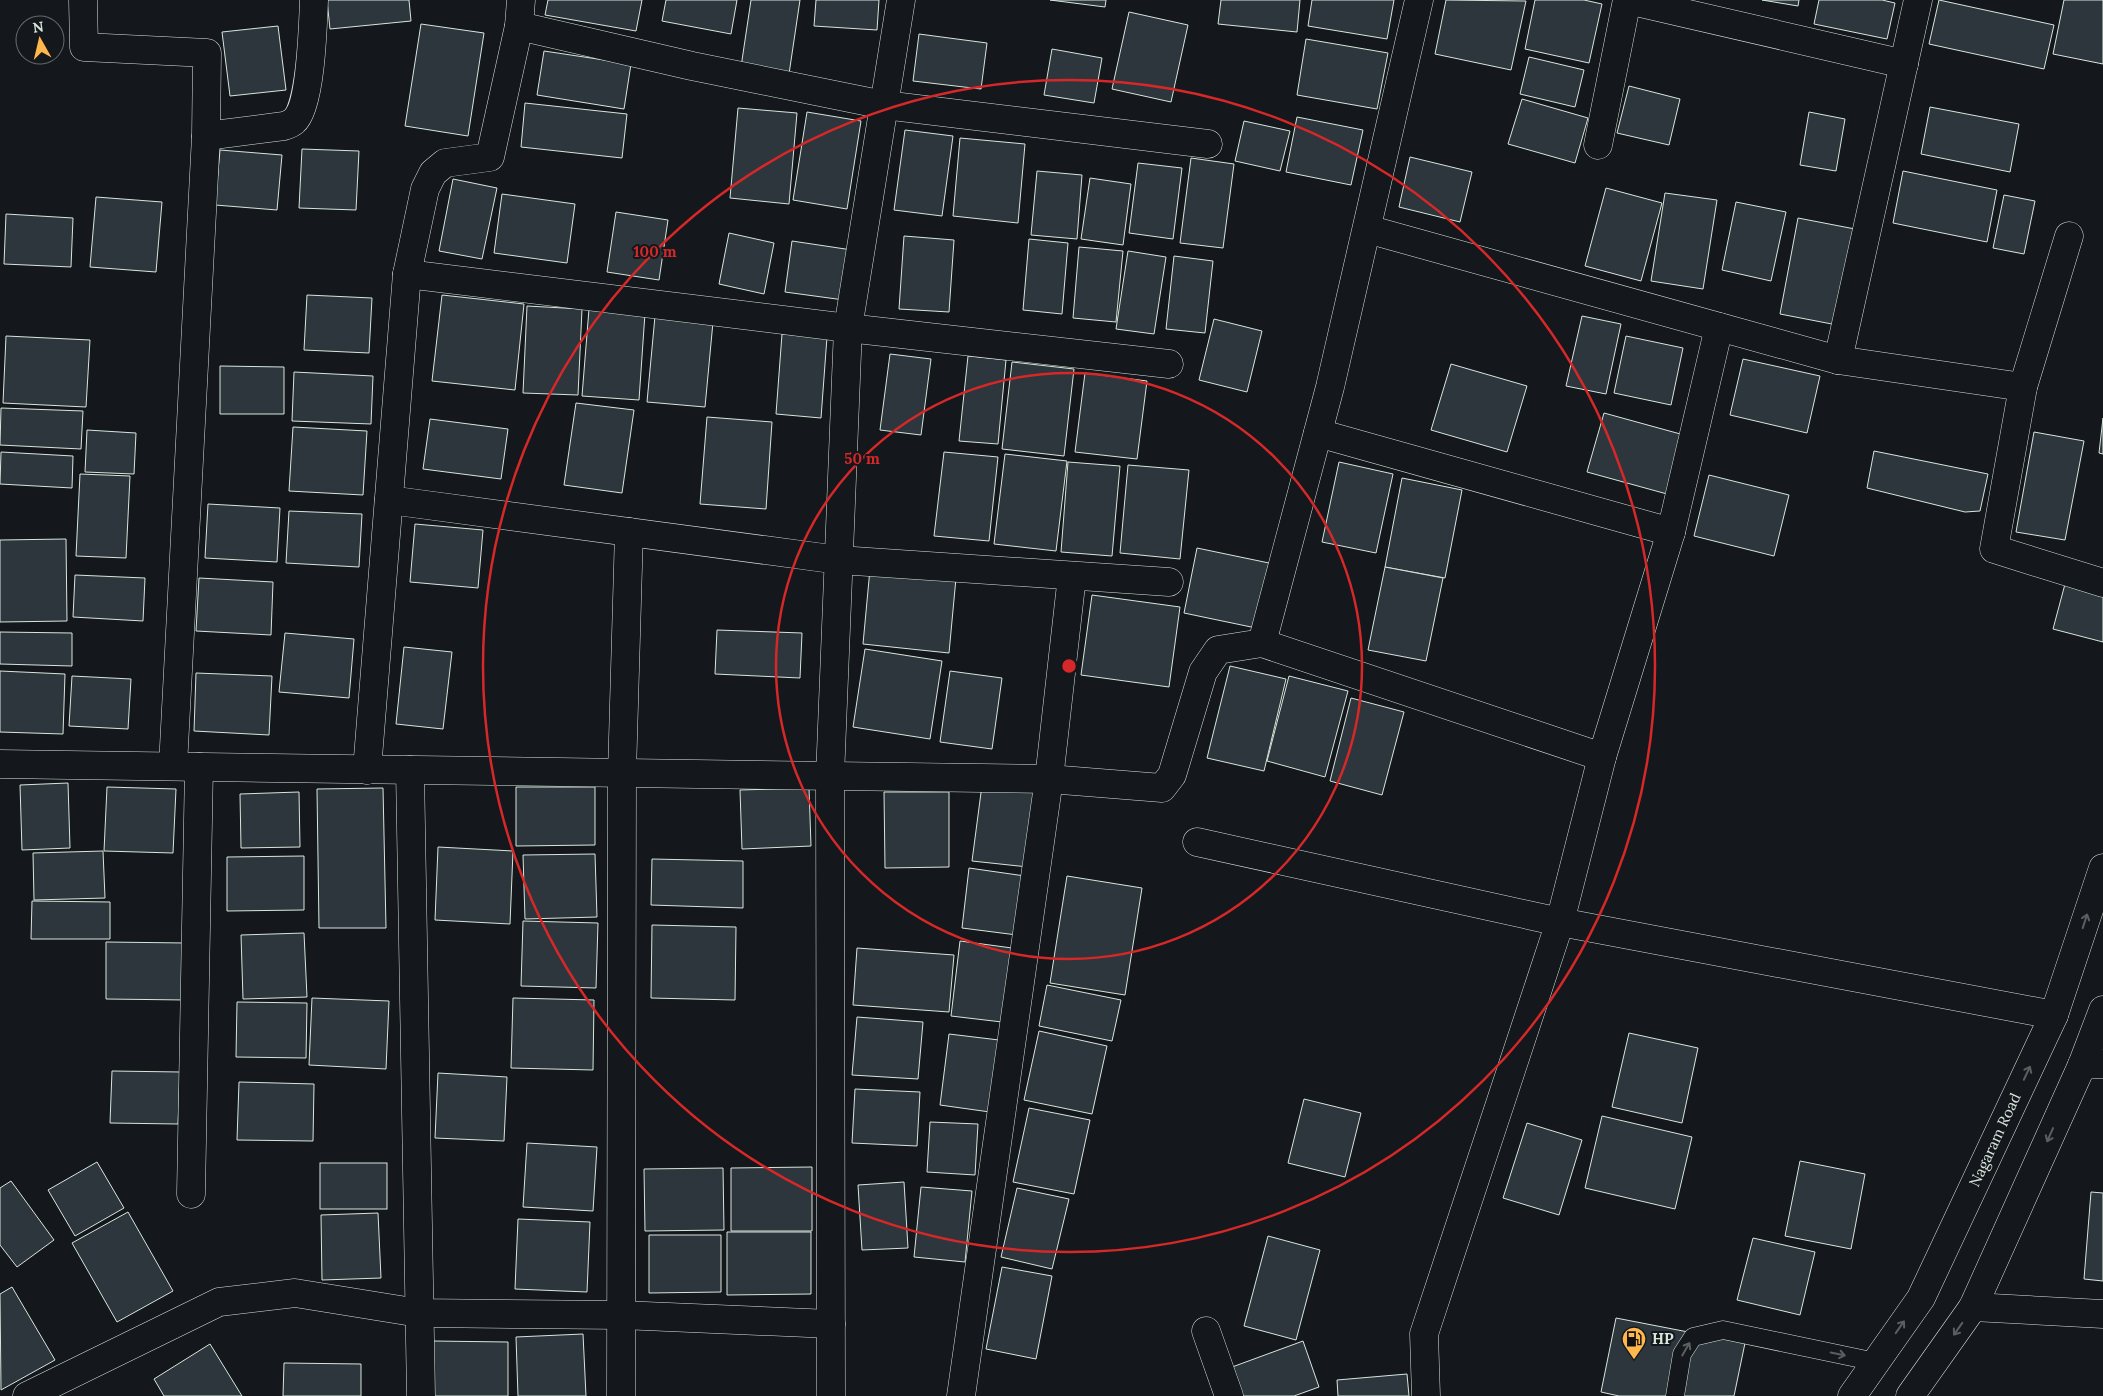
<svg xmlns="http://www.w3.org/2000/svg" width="2103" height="1396" font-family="Lora,serif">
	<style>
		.building { fill: #2c363c; stroke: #d8e6dc }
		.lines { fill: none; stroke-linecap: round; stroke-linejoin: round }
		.service-casing { stroke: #d8e6dc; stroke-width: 19 }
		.minor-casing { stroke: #d8e6dc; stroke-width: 29 }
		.primary-casing { stroke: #d8e6dc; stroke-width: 29 }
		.service { stroke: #14181c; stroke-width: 18 }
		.minor { stroke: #14181c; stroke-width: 28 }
		.primary { stroke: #14181c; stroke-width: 28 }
		.oneway { stroke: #59605f }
		.ring { fill: none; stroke: #d62828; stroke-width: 2.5 }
		.labels { text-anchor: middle; stroke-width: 4; stroke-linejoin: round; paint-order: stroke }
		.street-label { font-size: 15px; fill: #d8e6dc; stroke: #14181c }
		.poi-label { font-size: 15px; font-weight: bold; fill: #d8e6dc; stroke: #14181c; text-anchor: start }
		.centre { fill: #d62828; stroke: #14181c; stroke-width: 2.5 }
		.ring-label { font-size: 15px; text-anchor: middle; font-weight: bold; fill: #d62828; stroke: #14181c; stroke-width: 4; stroke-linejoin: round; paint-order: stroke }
	</style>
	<rect width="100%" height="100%" fill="#14181c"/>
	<g class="building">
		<polygon points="327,0 409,0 411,21 330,29"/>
		<polygon points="548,0 642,0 636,31 545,15"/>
		<polygon points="666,0 737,0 731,34 662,21"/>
		<polygon points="751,0 800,0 789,74 741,67"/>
		<polygon points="816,0 879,0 877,30 814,26"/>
		<polygon points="1050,0 1106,0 1105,7"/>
		<polygon points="1221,0 1300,0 1297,32 1218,24"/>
		<polygon points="1312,0 1394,0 1387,39 1308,26"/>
		<polygon points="1446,0 1526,1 1511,70 1435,54"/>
		<polygon points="1535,0 1584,0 1602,4 1589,63 1525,49"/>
		<polygon points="1762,0 1799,0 1798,6"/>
		<polygon points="1819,0 1882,0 1895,3 1887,39 1814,24"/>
		<polygon points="1939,0 2054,25 2044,69 1929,44"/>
		<polygon points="2064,0 2103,0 2103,64 2053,54"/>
		<polygon points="1129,12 1188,25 1171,102 1112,89"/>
		<polygon points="421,24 484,33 468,136 405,126"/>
		<polygon points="278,26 286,90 230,96 222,32"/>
		<polygon points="919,34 987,43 981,89 913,81"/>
		<polygon points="1306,39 1388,53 1377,109 1297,95"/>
		<polygon points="1052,49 1102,58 1094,103 1044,95"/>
		<polygon points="544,51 631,64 624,109 537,95"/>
		<polygon points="1529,57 1584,70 1575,107 1520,94"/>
		<polygon points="1629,86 1680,99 1669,145 1617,133"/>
		<polygon points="1522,99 1588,118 1575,163 1508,144"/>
		<polygon points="525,103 627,114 622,158 521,147"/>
		<polygon points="1930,107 2019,124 2010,172 1921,154"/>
		<polygon points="738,108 797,113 789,204 730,198"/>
		<polygon points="807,112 861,121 847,209 793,200"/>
		<polygon points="1809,112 1845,119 1836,171 1800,165"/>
		<polygon points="1297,117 1363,130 1351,185 1286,172"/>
		<polygon points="1244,121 1290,131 1280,171 1235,161"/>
		<polygon points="905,130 953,136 942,216 894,210"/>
		<polygon points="960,138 1025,144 1018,223 953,216"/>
		<polygon points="302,149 359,151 356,210 299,208"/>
		<polygon points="220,150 282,155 277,210 215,205"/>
		<polygon points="1410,157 1472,172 1460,222 1399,207"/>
		<polygon points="1191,158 1234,164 1223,248 1180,243"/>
		<polygon points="1138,163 1182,168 1173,239 1129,233"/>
		<polygon points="1037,171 1082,175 1077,239 1031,235"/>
		<polygon points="1903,171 1997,190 1987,242 1893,223"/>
		<polygon points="1090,178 1131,184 1123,245 1081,239"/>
		<polygon points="453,179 497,188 482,259 439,251"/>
		<polygon points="1606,188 1662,203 1641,281 1585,266"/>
		<polygon points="1665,193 1717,200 1703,289 1651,281"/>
		<polygon points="502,194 575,204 567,263 494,253"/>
		<polygon points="2004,195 2035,201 2024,254 1993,248"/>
		<polygon points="96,197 162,202 156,272 90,267"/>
		<polygon points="1736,202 1786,212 1771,281 1722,270"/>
		<polygon points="616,212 668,220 659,280 607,272"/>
		<polygon points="6,214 73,218 71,267 4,264"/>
		<polygon points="1798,218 1855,229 1837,325 1780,314"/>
		<polygon points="729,233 774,243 764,294 719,284"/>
		<polygon points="904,236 954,240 949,312 899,309"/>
		<polygon points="1029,239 1068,243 1062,314 1023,310"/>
		<polygon points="792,241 852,250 844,300 785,292"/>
		<polygon points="1079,247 1123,251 1116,322 1073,318"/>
		<polygon points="1128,251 1166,257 1154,334 1116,329"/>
		<polygon points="1174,256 1213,261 1205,333 1166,329"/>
		<polygon points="307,295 372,298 369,353 304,350"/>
		<polygon points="442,295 524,304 515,390 432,381"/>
		<polygon points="527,306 582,309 578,395 523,393"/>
		<polygon points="589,309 645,313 639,400 582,396"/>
		<polygon points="655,316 713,322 705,407 647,402"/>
		<polygon points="1582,316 1621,324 1606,394 1566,386"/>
		<polygon points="1214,319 1262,331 1247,392 1199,380"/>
		<polygon points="782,334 827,337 821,418 776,414"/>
		<polygon points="6,336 90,340 86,407 3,403"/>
		<polygon points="1626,336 1683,348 1671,405 1614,393"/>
		<polygon points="890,354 931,359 921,435 880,430"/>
		<polygon points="968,356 1006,360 998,444 959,441"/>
		<polygon points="1743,359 1820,376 1807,433 1730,415"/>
		<polygon points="1012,362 1074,369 1064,456 1002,449"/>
		<polygon points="1451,364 1527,386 1507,452 1431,430"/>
		<polygon points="220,366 284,367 284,414 220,414"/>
		<polygon points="294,372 373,376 371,424 292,421"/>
		<polygon points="1085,373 1147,381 1137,459 1075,452"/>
		<polygon points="576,403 634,410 622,493 564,485"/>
		<polygon points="1,408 83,411 81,449 0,445"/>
		<polygon points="1604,413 1684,435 1667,494 1587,472"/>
		<polygon points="707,417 772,422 766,509 700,504"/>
		<polygon points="2103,418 2103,454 2099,453"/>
		<polygon points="430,419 508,429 501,479 423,469"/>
		<polygon points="293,427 367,431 363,495 289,491"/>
		<polygon points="87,430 136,433 134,474 85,472"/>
		<polygon points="2034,432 2084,441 2065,540 2016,532"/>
		<polygon points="1874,451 1988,474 1980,511 1965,512 1867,488"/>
		<polygon points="1,452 73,456 72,488 0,484"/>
		<polygon points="944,452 998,457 989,541 934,536"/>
		<polygon points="1005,454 1067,461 1056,551 994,544"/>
		<polygon points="1068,462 1120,466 1112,556 1061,552"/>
		<polygon points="1339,462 1393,474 1376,553 1322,542"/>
		<polygon points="1128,465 1189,470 1180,559 1120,553"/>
		<polygon points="80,474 130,476 126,558 76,556"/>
		<polygon points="1709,475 1789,495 1774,556 1694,536"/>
		<polygon points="1402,478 1462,490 1445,578 1385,567"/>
		<polygon points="208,504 280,508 277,562 205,558"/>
		<polygon points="289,511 362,514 359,567 286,563"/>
		<polygon points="415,524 483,530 478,588 410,582"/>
		<polygon points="66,539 67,621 0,622 0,540"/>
		<polygon points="1197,548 1269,563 1256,628 1184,613"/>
		<polygon points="1385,567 1443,578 1426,661 1368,650"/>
		<polygon points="870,569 956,578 949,653 863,644"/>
		<polygon points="75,575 145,578 143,621 73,617"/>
		<polygon points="199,578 273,582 271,635 196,631"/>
		<polygon points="2065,584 2103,593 2103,642 2053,629"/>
		<polygon points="1092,595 1180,607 1169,687 1081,675"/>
		<polygon points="717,630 802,633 800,678 715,674"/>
		<polygon points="0,632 72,633 72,666 0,664"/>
		<polygon points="285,633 354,639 349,698 279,692"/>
		<polygon points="404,647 452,652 443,729 396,724"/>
		<polygon points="865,649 942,661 930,739 853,727"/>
		<polygon points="1230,666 1286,679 1264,771 1207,758"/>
		<polygon points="0,671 65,674 63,734 0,732"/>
		<polygon points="950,671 1002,678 992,749 940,742"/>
		<polygon points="196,673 272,676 269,735 194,731"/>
		<polygon points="72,676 131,679 128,729 69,726"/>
		<polygon points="1289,676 1348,691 1325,777 1267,761"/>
		<polygon points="1351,698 1404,712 1382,795 1330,781"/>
		<polygon points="68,783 70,848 22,850 20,785"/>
		<polygon points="982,785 1038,792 1028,867 972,861"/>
		<polygon points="107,787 176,789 173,853 104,851"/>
		<polygon points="516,787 595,787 595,845 516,846"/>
		<polygon points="383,788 386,928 319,928 317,789"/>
		<polygon points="809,788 811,846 742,849 740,790"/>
		<polygon points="299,792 300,847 241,848 240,794"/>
		<polygon points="884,792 949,792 949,867 885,868"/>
		<polygon points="438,847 513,851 510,924 435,920"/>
		<polygon points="103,851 105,898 34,900 33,853"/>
		<polygon points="595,854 597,917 525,919 523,855"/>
		<polygon points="304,856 304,910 227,911 227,857"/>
		<polygon points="652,859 743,861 743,908 651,905"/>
		<polygon points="969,868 1025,876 1017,935 962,928"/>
		<polygon points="1067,876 1142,888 1125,995 1050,983"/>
		<polygon points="32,901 110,902 110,939 31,939"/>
		<polygon points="523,921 598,923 596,988 521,986"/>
		<polygon points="652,925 736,927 735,1000 651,998"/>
		<polygon points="304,933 307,997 243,999 241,935"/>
		<polygon points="960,941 1012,948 1002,1022 951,1016"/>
		<polygon points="106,942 186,943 186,1000 106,999"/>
		<polygon points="857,948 954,955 949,1012 853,1005"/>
		<polygon points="1047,985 1121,1000 1112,1041 1039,1026"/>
		<polygon points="312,998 389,1001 386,1069 309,1065"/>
		<polygon points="513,998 594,1000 593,1070 511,1068"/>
		<polygon points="237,1002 307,1003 306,1058 236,1057"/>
		<polygon points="857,1017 923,1022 918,1079 852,1075"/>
		<polygon points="1039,1031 1107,1046 1092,1114 1024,1100"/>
		<polygon points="1629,1033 1698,1048 1682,1123 1612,1107"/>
		<polygon points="949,1034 999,1040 990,1112 940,1105"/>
		<polygon points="112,1071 180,1072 178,1124 110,1123"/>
		<polygon points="438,1073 507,1077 504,1141 435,1138"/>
		<polygon points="239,1082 314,1084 313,1141 237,1140"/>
		<polygon points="855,1089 920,1092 917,1146 852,1143"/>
		<polygon points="1304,1099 1361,1113 1345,1177 1288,1163"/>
		<polygon points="1029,1108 1090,1120 1074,1194 1013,1182"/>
		<polygon points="1602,1116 1692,1137 1675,1209 1585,1188"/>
		<polygon points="930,1122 978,1124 975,1175 927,1172"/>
		<polygon points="1527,1123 1582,1140 1559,1215 1503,1198"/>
		<polygon points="527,1143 597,1147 593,1211 523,1207"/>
		<polygon points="1800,1161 1865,1174 1851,1249 1785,1236"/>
		<polygon points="97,1162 124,1208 75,1236 48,1190"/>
		<rect x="320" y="1163" width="67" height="46"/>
		<polygon points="812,1167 812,1231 731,1231 731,1168"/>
		<polygon points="723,1168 724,1230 645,1231 644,1169"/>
		<polygon points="11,1181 54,1240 17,1267 0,1245 0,1188"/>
		<polygon points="904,1182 908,1248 862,1250 858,1185"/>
		<polygon points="921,1187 972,1191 965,1262 914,1257"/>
		<polygon points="1017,1188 1069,1199 1052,1269 1001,1257"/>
		<polygon points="2091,1192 2103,1193 2103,1281 2084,1279"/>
		<polygon points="128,1212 173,1291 117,1322 72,1243"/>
		<polygon points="378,1213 381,1278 322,1280 321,1215"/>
		<polygon points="518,1219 590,1222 587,1292 515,1289"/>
		<polygon points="727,1232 811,1232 811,1294 727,1295"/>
		<polygon points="649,1235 721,1235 721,1292 649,1293"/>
		<polygon points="1268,1236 1320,1250 1296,1340 1244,1326"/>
		<polygon points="1753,1238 1815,1252 1800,1315 1737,1300"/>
		<polygon points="1002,1267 1052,1276 1036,1359 986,1349"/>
		<polygon points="12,1287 55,1360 1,1390 0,1294"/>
		<polygon points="1616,1318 1745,1343 1734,1396 1619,1396 1601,1392"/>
		<polygon points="583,1334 586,1396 518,1396 516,1337"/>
		<polygon points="433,1341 508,1342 508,1396 433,1396"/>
		<polygon points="1303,1341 1319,1387 1294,1396 1233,1396 1224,1370"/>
		<polygon points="210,1344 242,1396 164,1396 154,1379"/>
		<polygon points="284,1363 361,1364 361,1396 283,1396"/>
		<polygon points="1407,1374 1409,1396 1338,1396 1337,1380"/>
	</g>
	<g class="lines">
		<defs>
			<polyline id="service" points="1675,1396 1682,1354 1693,1337 1723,1330 1876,1362"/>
			<g id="minor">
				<polyline points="83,0 84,47 207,53 206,136 173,766"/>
				<polyline points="1628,0 1904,64"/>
				<polyline points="519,26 692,66 884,105 1208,144"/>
				<path d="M206 136 284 126C287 125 292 123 294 121 311 107 313 23 314 0"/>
				<polyline points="1598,145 1627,0"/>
				<polyline points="1367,229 1838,360 2023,387"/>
				<polyline points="2069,236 2023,387 1994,549 2103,583"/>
				<polyline points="407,274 848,328 1169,364"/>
				<polyline points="1838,360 1918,0"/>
				<polyline points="1318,433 1671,532"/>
				<polyline points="389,500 839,560 1169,582"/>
				<polyline points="1262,643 1330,387 1419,0"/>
				<polyline points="0,764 1049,779 1162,788 1172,775 1203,672 1218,650 1262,643 1602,757"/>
				<polyline points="367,770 407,274 425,189 433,173 445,163 490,157 519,26 521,0"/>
				<polyline points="410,770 421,1396"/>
				<polyline points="1197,842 1560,922 2054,1015"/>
				<polyline points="2082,1065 2103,1064"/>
				<polyline points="191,1194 199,767"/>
				<polyline points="1973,1307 2103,1314"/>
				<polyline points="1206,1331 1229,1396"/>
				<polyline points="27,1396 219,1302 295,1293 419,1313 621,1315 831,1324"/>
				<polyline points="621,1396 622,773 629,532"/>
				<polyline points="831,1396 830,777 848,328 901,0"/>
				<polyline points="961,1396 1049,779 1072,576"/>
				<polyline points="1426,1396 1424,1334 1560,922 1602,757 1671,532 1719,327"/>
			</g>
			<g id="primary">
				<polyline points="1852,1396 1921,1298 2054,1015 2103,868"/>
				<polyline points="1910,1396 1973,1307 2082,1065 2103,1010"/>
			</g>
		</defs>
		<use href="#service" class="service-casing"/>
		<use href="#minor" class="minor-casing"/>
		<use href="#primary" class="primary-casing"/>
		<use href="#service" class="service"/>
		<use href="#minor" class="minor"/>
		<use href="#primary" class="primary"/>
	</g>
	<defs><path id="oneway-shaft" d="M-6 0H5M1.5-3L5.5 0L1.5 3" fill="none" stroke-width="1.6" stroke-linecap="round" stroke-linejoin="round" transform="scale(1.25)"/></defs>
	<g class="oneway">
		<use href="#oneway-shaft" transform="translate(2085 921) rotate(-72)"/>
		<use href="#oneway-shaft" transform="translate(2027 1073) rotate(-65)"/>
		<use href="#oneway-shaft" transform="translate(2050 1135) rotate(114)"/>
		<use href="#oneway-shaft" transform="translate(1900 1327) rotate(-55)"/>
		<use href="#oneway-shaft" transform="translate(1958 1329) rotate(125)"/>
		<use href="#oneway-shaft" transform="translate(1686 1349) rotate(-60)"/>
		<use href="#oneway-shaft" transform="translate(1838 1354) rotate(12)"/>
	</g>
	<g class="ring">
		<circle cx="1069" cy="666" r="293"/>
		<circle cx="1069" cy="666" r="586"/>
	</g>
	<defs>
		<symbol id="fuel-pin" viewBox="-11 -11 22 30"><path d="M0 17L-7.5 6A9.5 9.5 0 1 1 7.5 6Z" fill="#ffb74d" stroke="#14181c"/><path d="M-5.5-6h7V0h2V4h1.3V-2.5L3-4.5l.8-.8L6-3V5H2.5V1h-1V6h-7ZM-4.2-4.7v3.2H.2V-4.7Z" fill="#111"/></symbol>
	</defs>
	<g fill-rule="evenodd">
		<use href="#fuel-pin" x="1620" y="1325" width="28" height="38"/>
	</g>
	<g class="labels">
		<g class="street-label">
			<text transform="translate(1995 1140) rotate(-65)" y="5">Nagaram Road</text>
		</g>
		<g class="poi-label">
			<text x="1652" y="1344">HP</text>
		</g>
	</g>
	<circle cx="1069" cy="666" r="8" class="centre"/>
	<g class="ring-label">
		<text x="655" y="257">100 m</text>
		<text x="862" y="464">50 m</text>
	</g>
	<g transform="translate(40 40) rotate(352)"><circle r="24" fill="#14181c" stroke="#626a69"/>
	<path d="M0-4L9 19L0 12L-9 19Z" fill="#ffb74d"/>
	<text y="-8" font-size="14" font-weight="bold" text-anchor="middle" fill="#d8e6dc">N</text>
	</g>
</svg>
